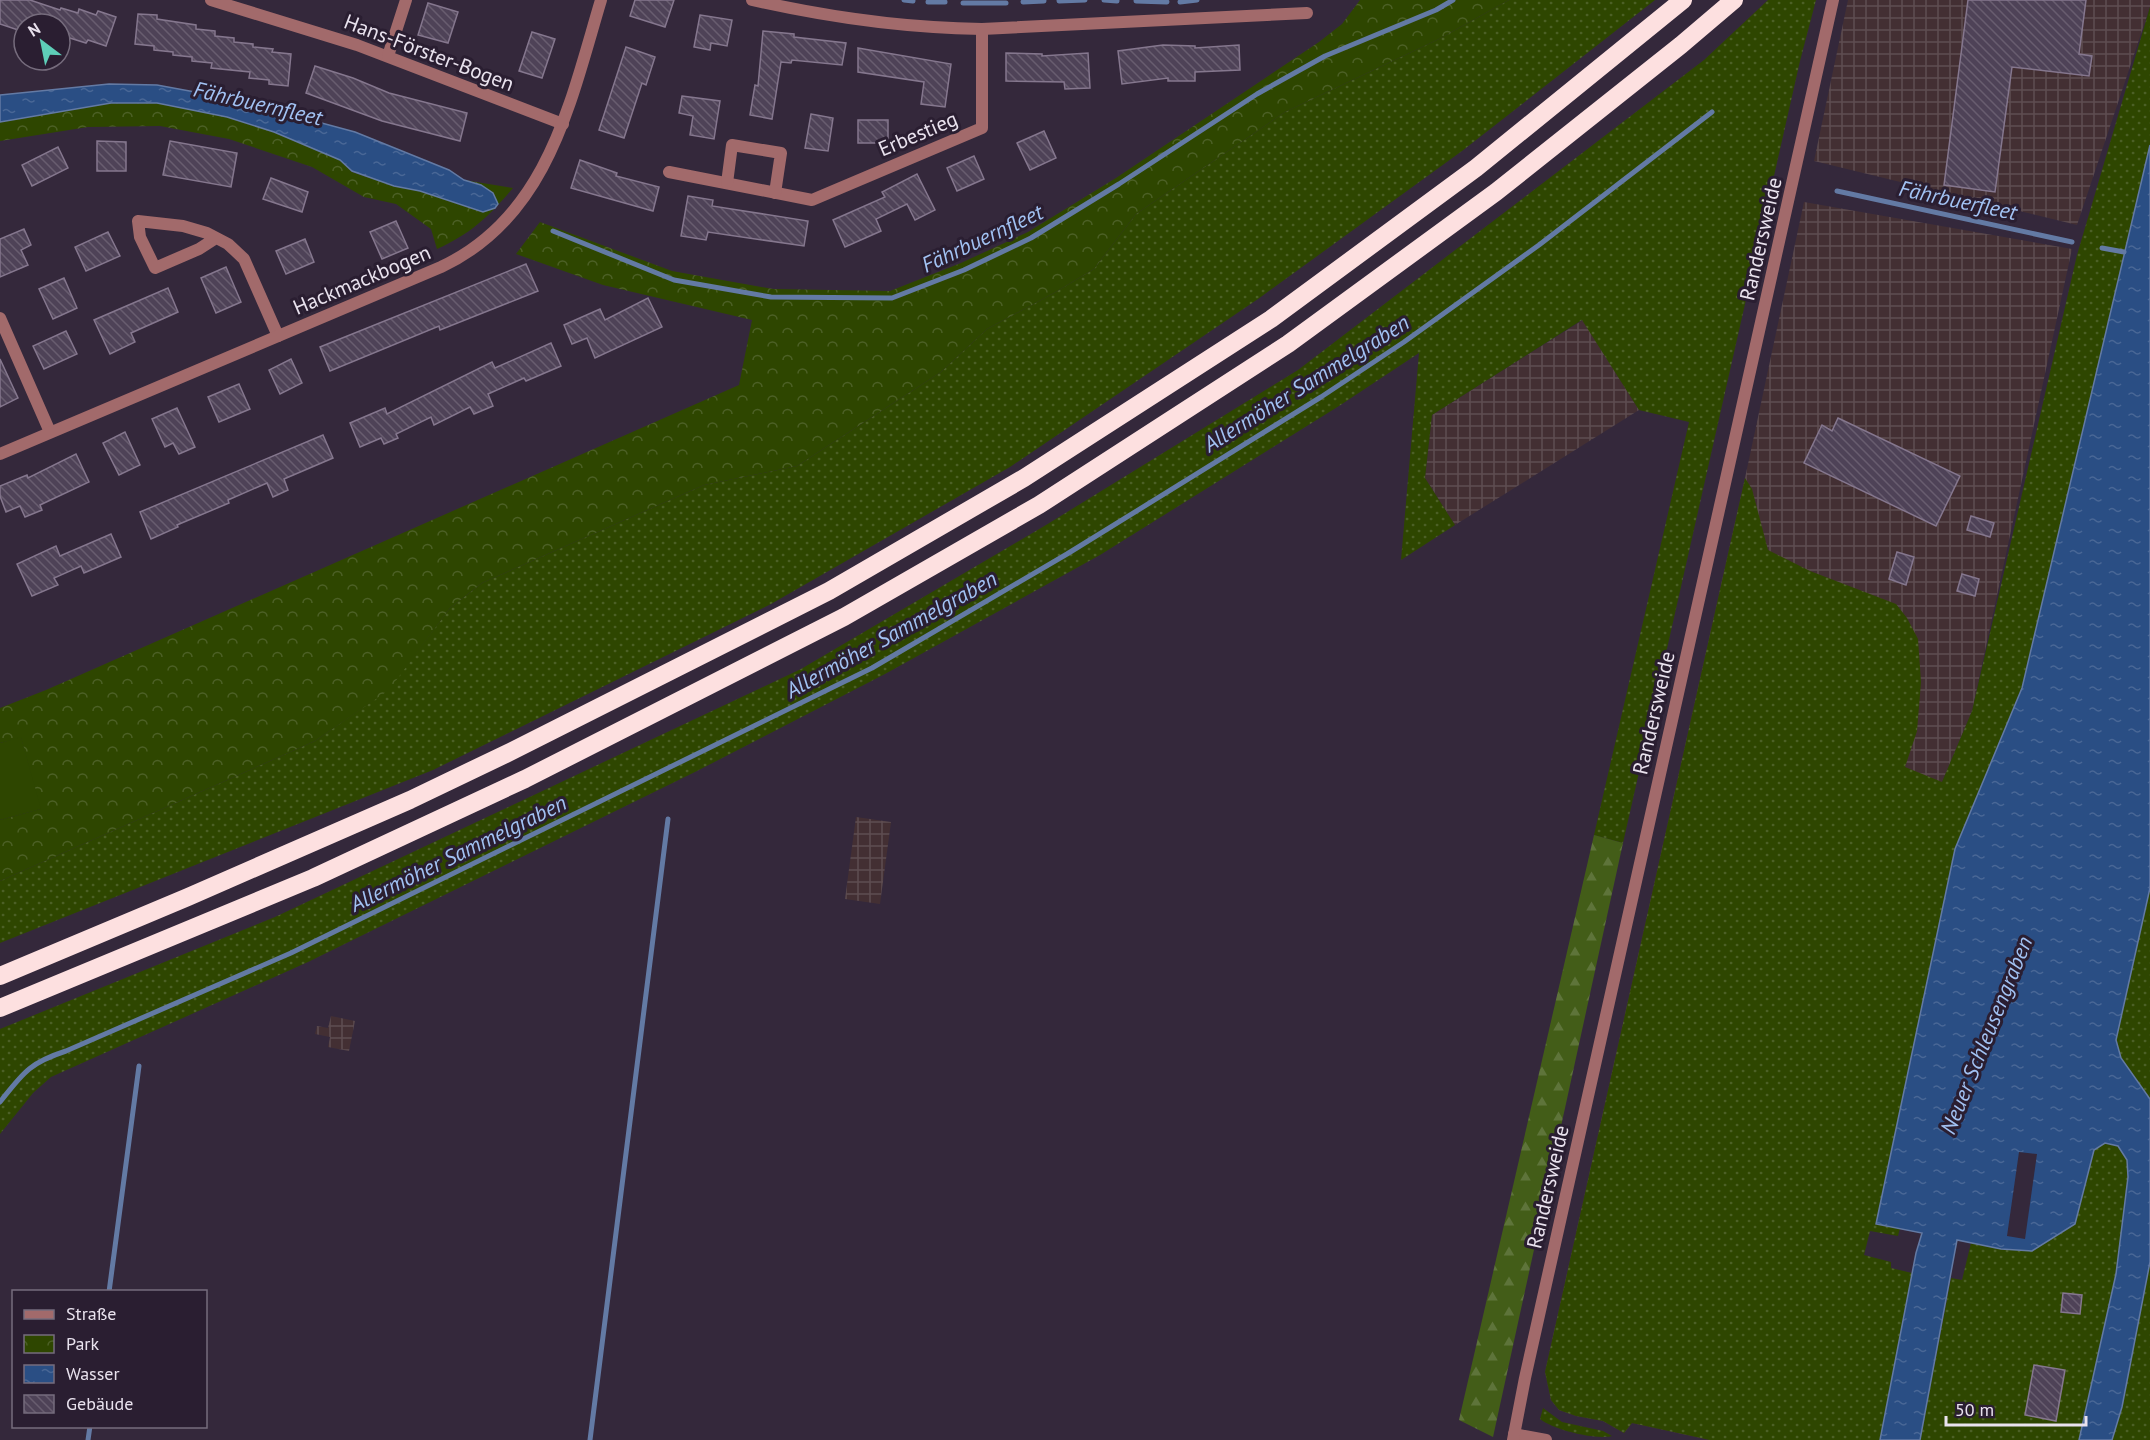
<svg xmlns="http://www.w3.org/2000/svg" width="2150" height="1440" font-family="'PT Sans',sans-serif">
	<style>
		.industrial { fill: url(#industrial-grid) }
		.grass { fill: url(#grass-dots) }
		.forest { fill: url(#forest-firs) }
		.park { fill: url(#park-crowns) }
		.pitch { fill: #2e4600 }
		.water { fill: url(#water-ripples); stroke: #637aa4; stroke-width: 1.5 }
		.pier { fill: #34283b }
		.lines { fill: none; stroke-linecap: round; stroke-linejoin: round }
		.stream { stroke: #637aa4; stroke-width: 5 }
		.building { fill: url(#building-back-hatch); stroke: #85778e; stroke-width: 1.5 }
		.minor { stroke: #a26a6b; stroke-width: 12 }
		.tertiary { stroke: #a26a6b; stroke-width: 12 }
		.motorway { stroke: #fde0e0; stroke-width: 18 }
		.labels { text-anchor: middle; stroke-width: 6; stroke-linejoin: round; paint-order: stroke }
		.street-label { font-size: 21px; fill: #e9e2ee; stroke: #2a1e31 }
		.water-label { font-size: 22px; font-style: italic; fill: #a2c2f3; stroke: #2a1e31 }
	</style>
	<defs>
		<pattern id="industrial-grid" width="8" height="8" patternUnits="userSpaceOnUse" patternTransform="scale(1.5)"><rect width="8" height="8" fill="#432f33"/><path d="M0 4h8M4 0v8" fill="none" stroke="#5e4d51"/></pattern>
		<pattern id="grass-dots" width="8" height="8" patternUnits="userSpaceOnUse" patternTransform="scale(1.5)"><rect width="8" height="8" fill="#2e4600"/><path d="M2 2h.1M6 6h.1" fill="none" stroke="#4c6026" stroke-width="1.8" stroke-linecap="round"/></pattern>
		<pattern id="forest-firs" width="22" height="20" patternUnits="userSpaceOnUse" patternTransform="scale(1.5)"><rect width="22" height="20" fill="#435d18"/><path d="M5 1l3.5 6h-7zM16 11l3.5 6h-7z" fill="#5e743a"/></pattern>
		<pattern id="park-crowns" width="20" height="18" patternUnits="userSpaceOnUse" patternTransform="scale(1.5)"><rect width="20" height="18" fill="#2e4600"/><path d="M2 6a3 3 0 1 1 6 0M12 15a3 3 0 1 1 6 0" fill="none" stroke="#4c6026"/></pattern>
		<pattern id="water-ripples" width="26" height="14" patternUnits="userSpaceOnUse" patternTransform="scale(1.5)"><rect width="26" height="14" fill="#2a4e84"/><path d="M2 4q2-2 4 0t4 0M15 11q2-2 4 0t4 0" fill="none" stroke="#496796"/></pattern>
		<pattern id="building-back-hatch" width="6" height="6" patternUnits="userSpaceOnUse" patternTransform="scale(1.5)"><rect width="6" height="6" fill="#4e4257"/><path d="M-1 5l2 2M0 0l6 6M5-1l2 2" fill="none" stroke="#685d6f"/></pattern>
	</defs>
	<rect width="100%" height="100%" fill="#34283b"/>
	<g class="industrial">
		<polygon points="1848,0 2150,0 2150,7 2077,225 1814,161"/>
		<polygon points="1804,202 2072,249 1972,711 1942,782 1710,1440 1632,1423 1624,1433 1603,1421 1576,1416 1559,1410 1551,1400 1545,1372 1745,478"/>
		<polygon points="1583,320 1639,410 1455,525 1425,478 1432,415"/>
		<polygon points="856,817 891,822 880,904 845,899"/>
		<polygon points="331,1016 355,1021 349,1051 328,1047 330,1037 315,1034 317,1026 328,1028"/>
	</g>
	<g class="grass">
		<polygon points="1509,0 1655,0 1462,151 1258,299 1010,467 771,604 433,770 0,943 0,881 315,741 388,690 450,608 482,583 704,485 797,466 941,372 987,329 1054,293 1094,269 1136,214 1285,112 1439,39"/>
		<polygon points="1768,0 1816,0 1800,61 1623,843 1594,835 1689,422 1639,410 1582,320 1432,415 1425,478 1455,525 1401,560 1419,353 1339,406 1100,555 885,674 697,771 308,962 51,1077 33,1093 0,1134 0,1029 275,917 801,669 1046,525 1298,370 1704,60"/>
		<polygon points="2150,7 2150,145 2022,688 1955,849 1876,1223 1900,1228 1898,1236 1870,1231 1864,1255 1891,1262 1891,1268 1912,1273 1880,1440 1710,1440 1632,1423 1624,1433 1603,1421 1576,1416 1559,1410 1551,1400 1545,1372 1745,478 1752,489 1768,550 1810,571 1896,604 1907,618 1918,639 1921,682 1917,731 1905,767 1942,782 1972,711 2077,255"/>
		<polygon points="2150,888 2150,1099 2121,1058 2116,1040"/>
		<polygon points="2105,1143 2118,1146 2127,1160 2128,1177 2116,1274 2079,1440 1920,1440 1951,1278 1962,1280 1971,1243 2001,1249 2075,1224 2093,1150"/>
		<polygon points="2150,1262 2150,1440 2112,1440 2122,1407"/>
		<path d="M1543 1408 1562 1422 1603 1431 1612 1436C1595 1440 1554 1430 1540 1419Z"/>
	</g>
	<polygon class="forest" points="1594,835 1623,843 1493,1437 1459,1420"/>
	<g class="park">
		<polygon points="1360,0 1509,0 1439,39 1285,112 1136,214 1094,269 1054,293 987,329 941,372 797,466 704,485 482,583 450,608 389,690 315,741 0,881 0,820 40,809 21,738 0,743 0,708 46,690 739,385 752,320 603,285 516,254 540,222 672,271 773,289 890,291 961,263 1028,232 1116,178 1319,42 1342,24"/>
		<path d="M111 103H157L227 117 274 132 340 160 352 172 394 186 420 191 448 199 498 204C491 189 480 185 464 180L513 188C488 217 472 233 437 249L431 229 396 204 364 197 312 167 229 139 160 126 88 127 0 141V122Z"/>
	</g>
	<polygon class="pitch" points="21,737 41,809 0,820 0,743"/>
	<g class="water">
		<polygon points="109,84 157,85 233,99 355,132 449,170 464,180 481,185 493,193 498,204 495,208 483,212 420,191 394,186 352,171 340,160 274,132 227,117 157,103 111,103 0,122 0,95"/>
		<polygon points="2150,145 2150,888 2116,1040 2121,1058 2150,1099 2150,1262 2122,1407 2112,1440 2079,1440 2116,1274 2128,1177 2127,1160 2118,1146 2105,1143 2094,1150 2075,1224 2032,1251 2001,1249 1957,1240 1920,1440 1880,1440 1916,1253 1922,1233 1876,1224 1955,849 2022,688"/>
	</g>
	<polygon class="pier" points="2019,1152 2037,1154 2025,1239 2007,1236"/>
	<g class="lines">
		<g class="stream">
			<polyline points="904,0 913,1"/>
			<polyline points="1104,0 1117,1"/>
			<polyline points="1059,1 1085,0"/>
			<polyline points="1136,1 1167,2"/>
			<polyline points="928,2 945,2"/>
			<polyline points="1023,2 1044,1"/>
			<polyline points="1180,2 1197,0"/>
			<polyline points="963,3 1006,3"/>
			<polyline points="1837,191 2072,242"/>
			<polyline points="553,231 674,280 771,297 892,298 964,270 1031,238 1119,184 1257,94 1325,56 1436,10 1453,0"/>
			<polyline points="2102,248 2124,252"/>
			<path d="M0 1102C23 1073 29 1063 66 1051L291 953 872 668 1067 554 1321 397 1404 342 1539 245 1712 112"/>
			<polyline points="109,1292 139,1066"/>
			<polyline points="88,1440 90,1426"/>
			<polyline points="590,1440 668,819"/>
		</g>
	</g>
	<g class="building">
		<polygon points="0,0 30,0 60,10 61,8 78,13 79,9 96,15 98,11 116,17 106,46 88,40 86,43 60,35 60,24 24,24 24,32 0,24"/>
		<polygon points="635,0 674,0 665,27 630,16"/>
		<polygon points="1968,0 2086,0 2079,54 2092,56 2089,76 2012,67 1995,192 1944,185"/>
		<polygon points="428,3 458,12 448,43 418,35"/>
		<polygon points="138,14 157,15 157,19 196,25 196,29 215,31 215,36 234,38 234,42 253,44 253,47 273,49 272,52 291,54 288,86 269,84 269,80 249,78 250,72 211,68 212,63 192,61 192,57 173,55 173,52 154,50 154,46 135,44"/>
		<polygon points="700,15 732,20 727,46 711,43 710,50 694,47"/>
		<polygon points="763,31 794,34 794,37 846,43 842,65 792,60 791,63 781,62 772,119 750,115 755,85 758,86"/>
		<polygon points="532,32 555,39 542,78 519,71"/>
		<polygon points="1163,45 1195,46 1195,48 1239,45 1240,70 1195,72 1195,81 1168,81 1168,78 1122,84 1118,51"/>
		<polygon points="626,47 655,57 646,85 642,83 624,138 599,130"/>
		<polygon points="858,48 951,64 945,107 921,104 924,82 858,72"/>
		<polygon points="1006,53 1042,54 1042,56 1088,53 1090,88 1065,89 1064,82 1006,81"/>
		<polygon points="315,66 353,78 389,93 467,113 460,141 382,121 306,93"/>
		<polygon points="682,96 720,101 714,139 690,135 693,116 679,113"/>
		<polygon points="811,114 833,118 828,151 805,148"/>
		<rect x="858" y="120" width="30" height="23"/>
		<polygon points="1044,131 1056,158 1030,170 1017,143"/>
		<polygon points="97,141 126,142 126,171 97,171"/>
		<polygon points="170,141 237,153 231,187 163,175"/>
		<polygon points="58,147 68,168 32,186 22,165"/>
		<polygon points="974,156 984,179 957,191 947,168"/>
		<polygon points="580,160 617,173 616,176 659,187 653,211 571,188"/>
		<polygon points="917,174 935,210 915,220 907,204 876,219 881,231 845,247 833,220 885,197 882,192"/>
		<polygon points="271,178 308,192 302,212 263,199"/>
		<polygon points="688,196 713,200 712,206 808,221 804,246 708,232 706,240 681,236"/>
		<polygon points="396,221 408,248 382,259 370,232"/>
		<polygon points="24,229 31,245 21,250 28,265 0,277 0,239"/>
		<polygon points="108,232 120,256 86,271 75,247"/>
		<polygon points="305,239 314,262 286,274 276,251"/>
		<polygon points="526,264 538,291 440,330 439,326 330,371 320,347"/>
		<polygon points="226,267 241,302 216,313 201,278"/>
		<polygon points="64,278 77,308 53,319 39,289"/>
		<polygon points="168,288 178,312 131,333 135,342 110,354 94,320"/>
		<polygon points="648,298 662,327 595,358 587,338 572,344 564,325 600,309 605,320"/>
		<polygon points="66,331 77,354 44,369 33,346"/>
		<polygon points="551,343 561,366 526,381 524,378 488,394 493,406 474,414 470,407 434,425 431,417 396,434 398,438 384,444 381,438 360,447 350,423 385,408 387,414 492,362 495,368"/>
		<polygon points="0,359 18,398 0,407"/>
		<polygon points="291,359 302,383 280,394 269,370"/>
		<polygon points="239,384 250,409 219,422 208,397"/>
		<polygon points="177,408 195,447 179,454 173,443 165,447 152,419"/>
		<polygon points="1838,418 1960,476 1936,526 1804,463 1822,425 1832,431"/>
		<polygon points="125,432 140,465 119,475 103,443"/>
		<polygon points="323,435 333,458 284,479 288,490 273,497 267,483 228,500 229,503 177,525 178,527 151,539 140,512"/>
		<polygon points="76,454 89,482 40,505 42,510 25,517 20,506 6,512 0,496 0,486 27,475 28,478"/>
		<polygon points="1971,516 1994,523 1990,537 1967,530"/>
		<polygon points="111,534 121,557 84,573 81,566 54,578 58,585 32,596 17,564 56,546 60,556"/>
		<polygon points="1897,552 1914,557 1906,585 1889,579"/>
		<polygon points="1962,574 1979,579 1975,596 1957,591"/>
		<polygon points="2063,1293 2082,1295 2080,1314 2061,1312"/>
		<polygon points="2034,1365 2065,1370 2056,1421 2025,1415"/>
	</g>
	<g class="lines">
		<g class="minor">
			<polyline points="211,0 357,45 563,124"/>
			<path d="M752 0C827 17 905 28 982 29L1307 13"/>
			<polyline points="388,56 406,0"/>
			<polyline points="669,172 812,200 982,128 982,29"/>
			<polyline points="727,183 732,145 781,153 775,193"/>
			<polyline points="216,238 199,249 155,268 140,237 138,221 183,226 207,233 228,244 244,259 278,336"/>
			<polyline points="0,318 50,432"/>
			<path d="M0 454 441 267C548 217 570 103 601 0"/>
		</g>
		<g class="tertiary">
			<polyline points="1514,1434 1546,1440"/>
			<polyline points="1513,1440 1525,1378 1833,0"/>
		</g>
		<g class="motorway">
			<polyline points="0,976 188,897 410,800 512,751 829,591 1024,478 1271,319 1476,168 1683,0"/>
			<polyline points="0,1008 313,878 525,779 844,617 1039,505 1288,344 1496,192 1681,45 1734,0"/>
		</g>
	</g>
	<g class="labels">
		<g class="street-label">
			<text transform="translate(429 53) rotate(21)" y="7">Hans-Förster-Bogen</text>
			<text transform="translate(918 134) rotate(-23)" y="7">Erbestieg</text>
			<text transform="translate(1761 239) rotate(-77)" y="7">Randersweide</text>
			<text transform="translate(362 280) rotate(-23)" y="7">Hackmackbogen</text>
			<text transform="translate(1654 713) rotate(-77)" y="7">Randersweide</text>
			<text transform="translate(1548 1187) rotate(-77)" y="7">Randersweide</text>
		</g>
		<g class="water-label">
			<text transform="translate(258 103) rotate(13)" y="8">Fährbuernfleet</text>
			<text transform="translate(1958 200) rotate(12)" y="8">Fährbuerfleet</text>
			<text transform="translate(982 238) rotate(-25)" y="8">Fährbuernfleet</text>
			<text transform="translate(1306 383) rotate(-32)" y="8">Allermöher Sammelgraben</text>
			<text transform="translate(891 634) rotate(-29)" y="8">Allermöher Sammelgraben</text>
			<text transform="translate(458 853) rotate(-26)" y="8">Allermöher Sammelgraben</text>
			<text transform="translate(1986 1035) rotate(-68)" y="8">Neuer Schleusengraben</text>
		</g>
	</g>
	<rect x="12" y="1290" width="195" height="138" fill="#2a1e31" stroke="#766c7d" stroke-width="1.5"/>
	<rect x="24" y="1310" width="30" height="9" fill="#a26a6b" stroke="#766c7d" stroke-width="1.5"/>
	<text x="66" y="1320" font-size="18" fill="#e9e2ee">Straße</text>
	<rect x="24" y="1335" width="30" height="18" fill="url(#park-crowns)" stroke="#766c7d" stroke-width="1.5"/>
	<text x="66" y="1350" font-size="18" fill="#e9e2ee">Park</text>
	<rect x="24" y="1365" width="30" height="18" fill="url(#water-ripples)" stroke="#766c7d" stroke-width="1.5"/>
	<text x="66" y="1380" font-size="18" fill="#e9e2ee">Wasser</text>
	<rect x="24" y="1395" width="30" height="18" fill="url(#building-back-hatch)" stroke="#766c7d" stroke-width="1.5"/>
	<text x="66" y="1410" font-size="18" fill="#e9e2ee">Gebäude</text>
	<g transform="translate(42 42) rotate(328)"><circle r="28" fill="#2a1e31" stroke="#766c7d" stroke-width="1.5"/>
	<path d="M0-4.5L10 22L0 15L-10 22Z" fill="#5eceb8"/>
	<text y="-9" font-size="16" font-weight="bold" text-anchor="middle" fill="#e9e2ee">N</text>
	</g>
	<path d="M1946 1416v9h140v-9" fill="none" stroke="#e9e2ee" stroke-width="3"/>
	<text x="1955" y="1416" font-size="18" fill="#e9e2ee" stroke="#2a1e31" stroke-width="4.5" paint-order="stroke">50 m</text>
</svg>
